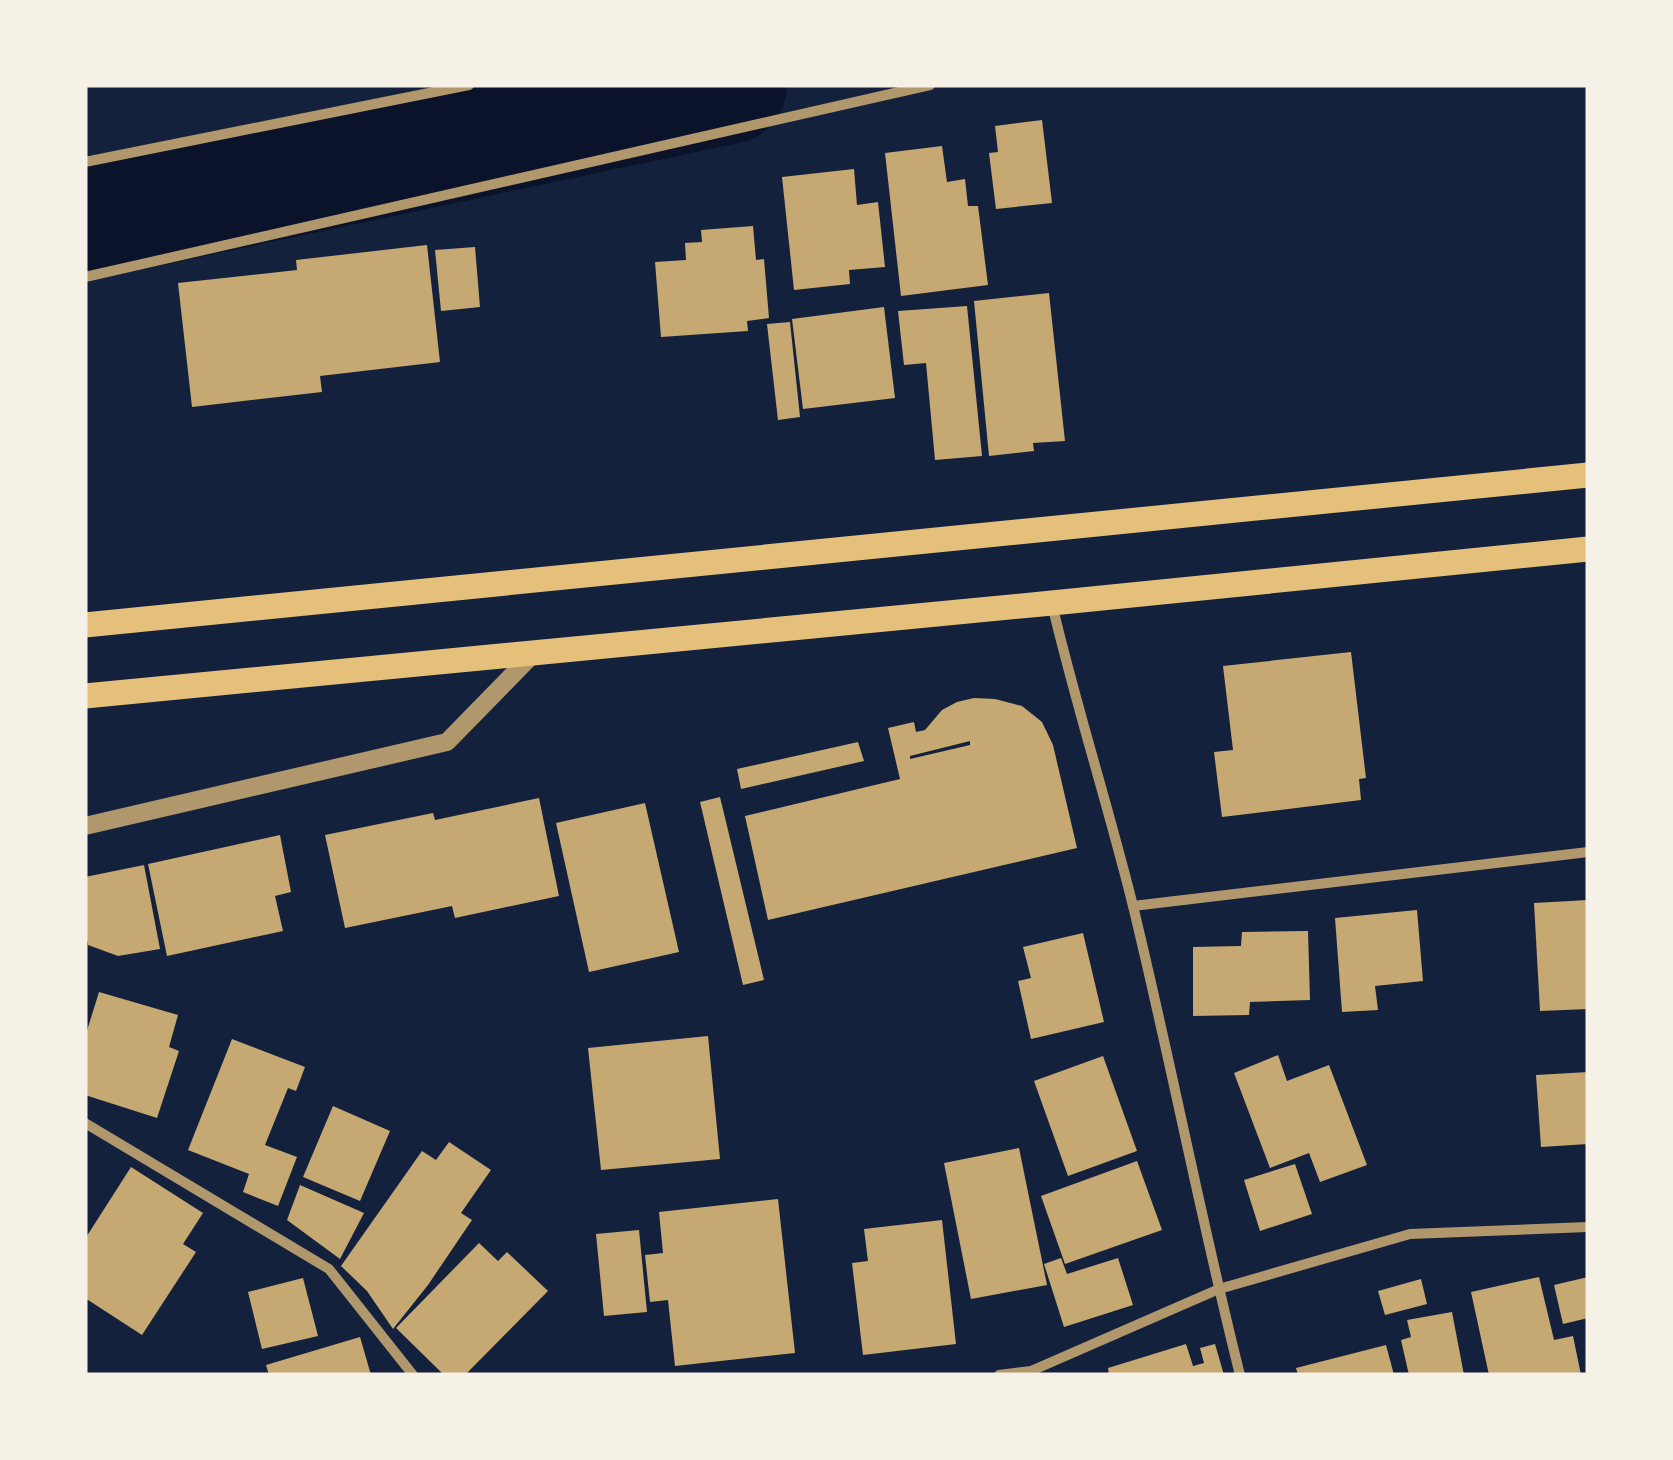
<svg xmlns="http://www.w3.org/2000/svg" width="1673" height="1460" font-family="'Archivo Narrow',sans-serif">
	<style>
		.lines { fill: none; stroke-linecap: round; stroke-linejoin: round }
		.river { stroke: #0b132b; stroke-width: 118 }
		.building { fill: #c6a872; fill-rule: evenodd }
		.minor { stroke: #b1986c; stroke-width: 10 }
		.tertiary { stroke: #b1986c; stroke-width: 18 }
		.primary { stroke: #e5c07b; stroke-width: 25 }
	</style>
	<rect width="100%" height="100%" fill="#14213d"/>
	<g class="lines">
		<polyline class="river" points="85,221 728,85"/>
	</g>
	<g class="building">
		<polygon points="1042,120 1052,203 996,209 989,153 998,152 995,126"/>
		<polygon points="942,146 947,182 965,179 968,206 978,206 988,285 901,296 885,153"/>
		<polygon points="854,169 857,205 878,202 885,267 849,270 850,284 794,290 782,177"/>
		<polygon points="753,226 756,260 764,259 769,318 747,321 748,331 661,337 655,262 686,260 685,243 702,242 701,230"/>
		<polygon points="427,245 440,362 320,376 322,392 192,407 178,283 297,270 296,260"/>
		<polygon points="475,247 480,307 441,311 435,250"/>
		<polygon points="1049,293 1065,441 1033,443 1034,451 989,456 974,301"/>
		<polygon points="967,306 982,456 935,460 926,363 904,365 898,311"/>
		<polygon points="884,307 895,398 803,409 792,319"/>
		<polygon points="790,322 800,417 778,420 767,324"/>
		<polygon points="1351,652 1366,778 1359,779 1361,800 1222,817 1214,752 1233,750 1223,666"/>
		<path d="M974 698 995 699 1022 706 1042 722 1053 745 1077 848 768 920 745 816 900 779 888 728 914 722 916 732 925 730 942 710 957 702ZM970 741V745L910 759V756Z"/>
		<polygon points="858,742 864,761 741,789 737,769"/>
		<polygon points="720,797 764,980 743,985 700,802"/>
		<polygon points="539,798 559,896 455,918 452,906 345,928 325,835 433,813 435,820"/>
		<polygon points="645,803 679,952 589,972 556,823"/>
		<polygon points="280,835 291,892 275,896 283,931 167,956 148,864"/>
		<polygon points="144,865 160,949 118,956 88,945 85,928 85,877"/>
		<polygon points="1588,900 1588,1009 1540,1011 1534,903"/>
		<polygon points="1417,910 1423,981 1375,986 1378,1010 1342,1012 1335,918"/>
		<polygon points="1308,931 1310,1000 1250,1002 1249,1015 1193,1016 1193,947 1241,946 1242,932"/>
		<polygon points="1083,933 1104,1022 1031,1039 1018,981 1031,978 1023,947"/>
		<polygon points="99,992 178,1015 169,1047 179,1051 157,1118 85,1095 85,1037"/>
		<polygon points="708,1036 720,1159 601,1170 588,1048"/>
		<polygon points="232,1039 305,1067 296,1091 288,1088 265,1145 297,1157 278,1206 243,1192 249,1174 188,1150"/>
		<polygon points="1278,1055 1287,1081 1329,1065 1367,1165 1320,1182 1309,1153 1270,1168 1234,1073"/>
		<polygon points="1103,1056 1137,1151 1068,1176 1034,1081"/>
		<polygon points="1588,1072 1588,1144 1541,1147 1536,1075"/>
		<polygon points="333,1106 390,1131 360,1201 303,1177"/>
		<polygon points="449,1142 491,1170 461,1213 472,1220 428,1285 393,1329 367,1291 341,1266 422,1151 436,1160"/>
		<polygon points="1019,1148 1047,1285 971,1299 944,1163"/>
		<polygon points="1137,1161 1162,1230 1065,1264 1041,1196"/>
		<polygon points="1295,1164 1312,1214 1260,1231 1244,1180"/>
		<polygon points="131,1167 203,1213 183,1244 196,1252 142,1335 85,1298 85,1239"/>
		<polygon points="300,1185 364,1213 340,1259 287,1220"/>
		<polygon points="778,1199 795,1353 675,1366 668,1300 650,1302 645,1255 663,1253 659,1212"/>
		<polygon points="942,1220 956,1344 863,1355 852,1263 868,1261 864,1229"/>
		<polygon points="639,1230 647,1312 604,1316 596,1234"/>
		<polygon points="479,1243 498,1261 507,1252 548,1291 465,1375 444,1375 396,1328"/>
		<polygon points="1061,1258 1067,1274 1118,1258 1133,1305 1064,1327 1044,1264"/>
		<polygon points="1539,1277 1554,1340 1573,1336 1581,1375 1489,1375 1471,1292"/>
		<polygon points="1588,1277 1588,1318 1563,1324 1554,1285"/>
		<polygon points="303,1278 318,1336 262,1349 248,1292"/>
		<polygon points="1421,1279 1427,1304 1385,1315 1378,1291"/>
		<polygon points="1452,1312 1464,1375 1409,1375 1401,1340 1411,1337 1407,1320"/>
		<polygon points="360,1337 371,1375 269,1375 266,1365"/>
		<polygon points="1186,1344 1193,1366 1204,1363 1200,1348 1215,1344 1224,1375 1109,1375 1108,1368"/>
		<polygon points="1386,1345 1394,1375 1298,1375 1296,1368"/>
	</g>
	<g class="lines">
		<g class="minor">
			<polyline points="85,162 469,85"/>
			<polyline points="85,277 930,85"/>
			<path d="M1052 604C1076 706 1108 805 1133 906 1171 1062 1201 1220 1240 1375"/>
			<polyline points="1133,906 1588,852"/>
			<polyline points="85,1123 329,1269 413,1375"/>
			<polyline points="999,1375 1031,1371 1219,1289 1410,1234 1588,1227"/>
		</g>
		<polyline class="tertiary" points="85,826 447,742 534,653"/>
		<g class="primary">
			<polyline points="85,625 1588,475"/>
			<polyline points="85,696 1052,603 1588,549"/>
		</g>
	</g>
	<rect width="1673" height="1460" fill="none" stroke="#f6f1e7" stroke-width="175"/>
</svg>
